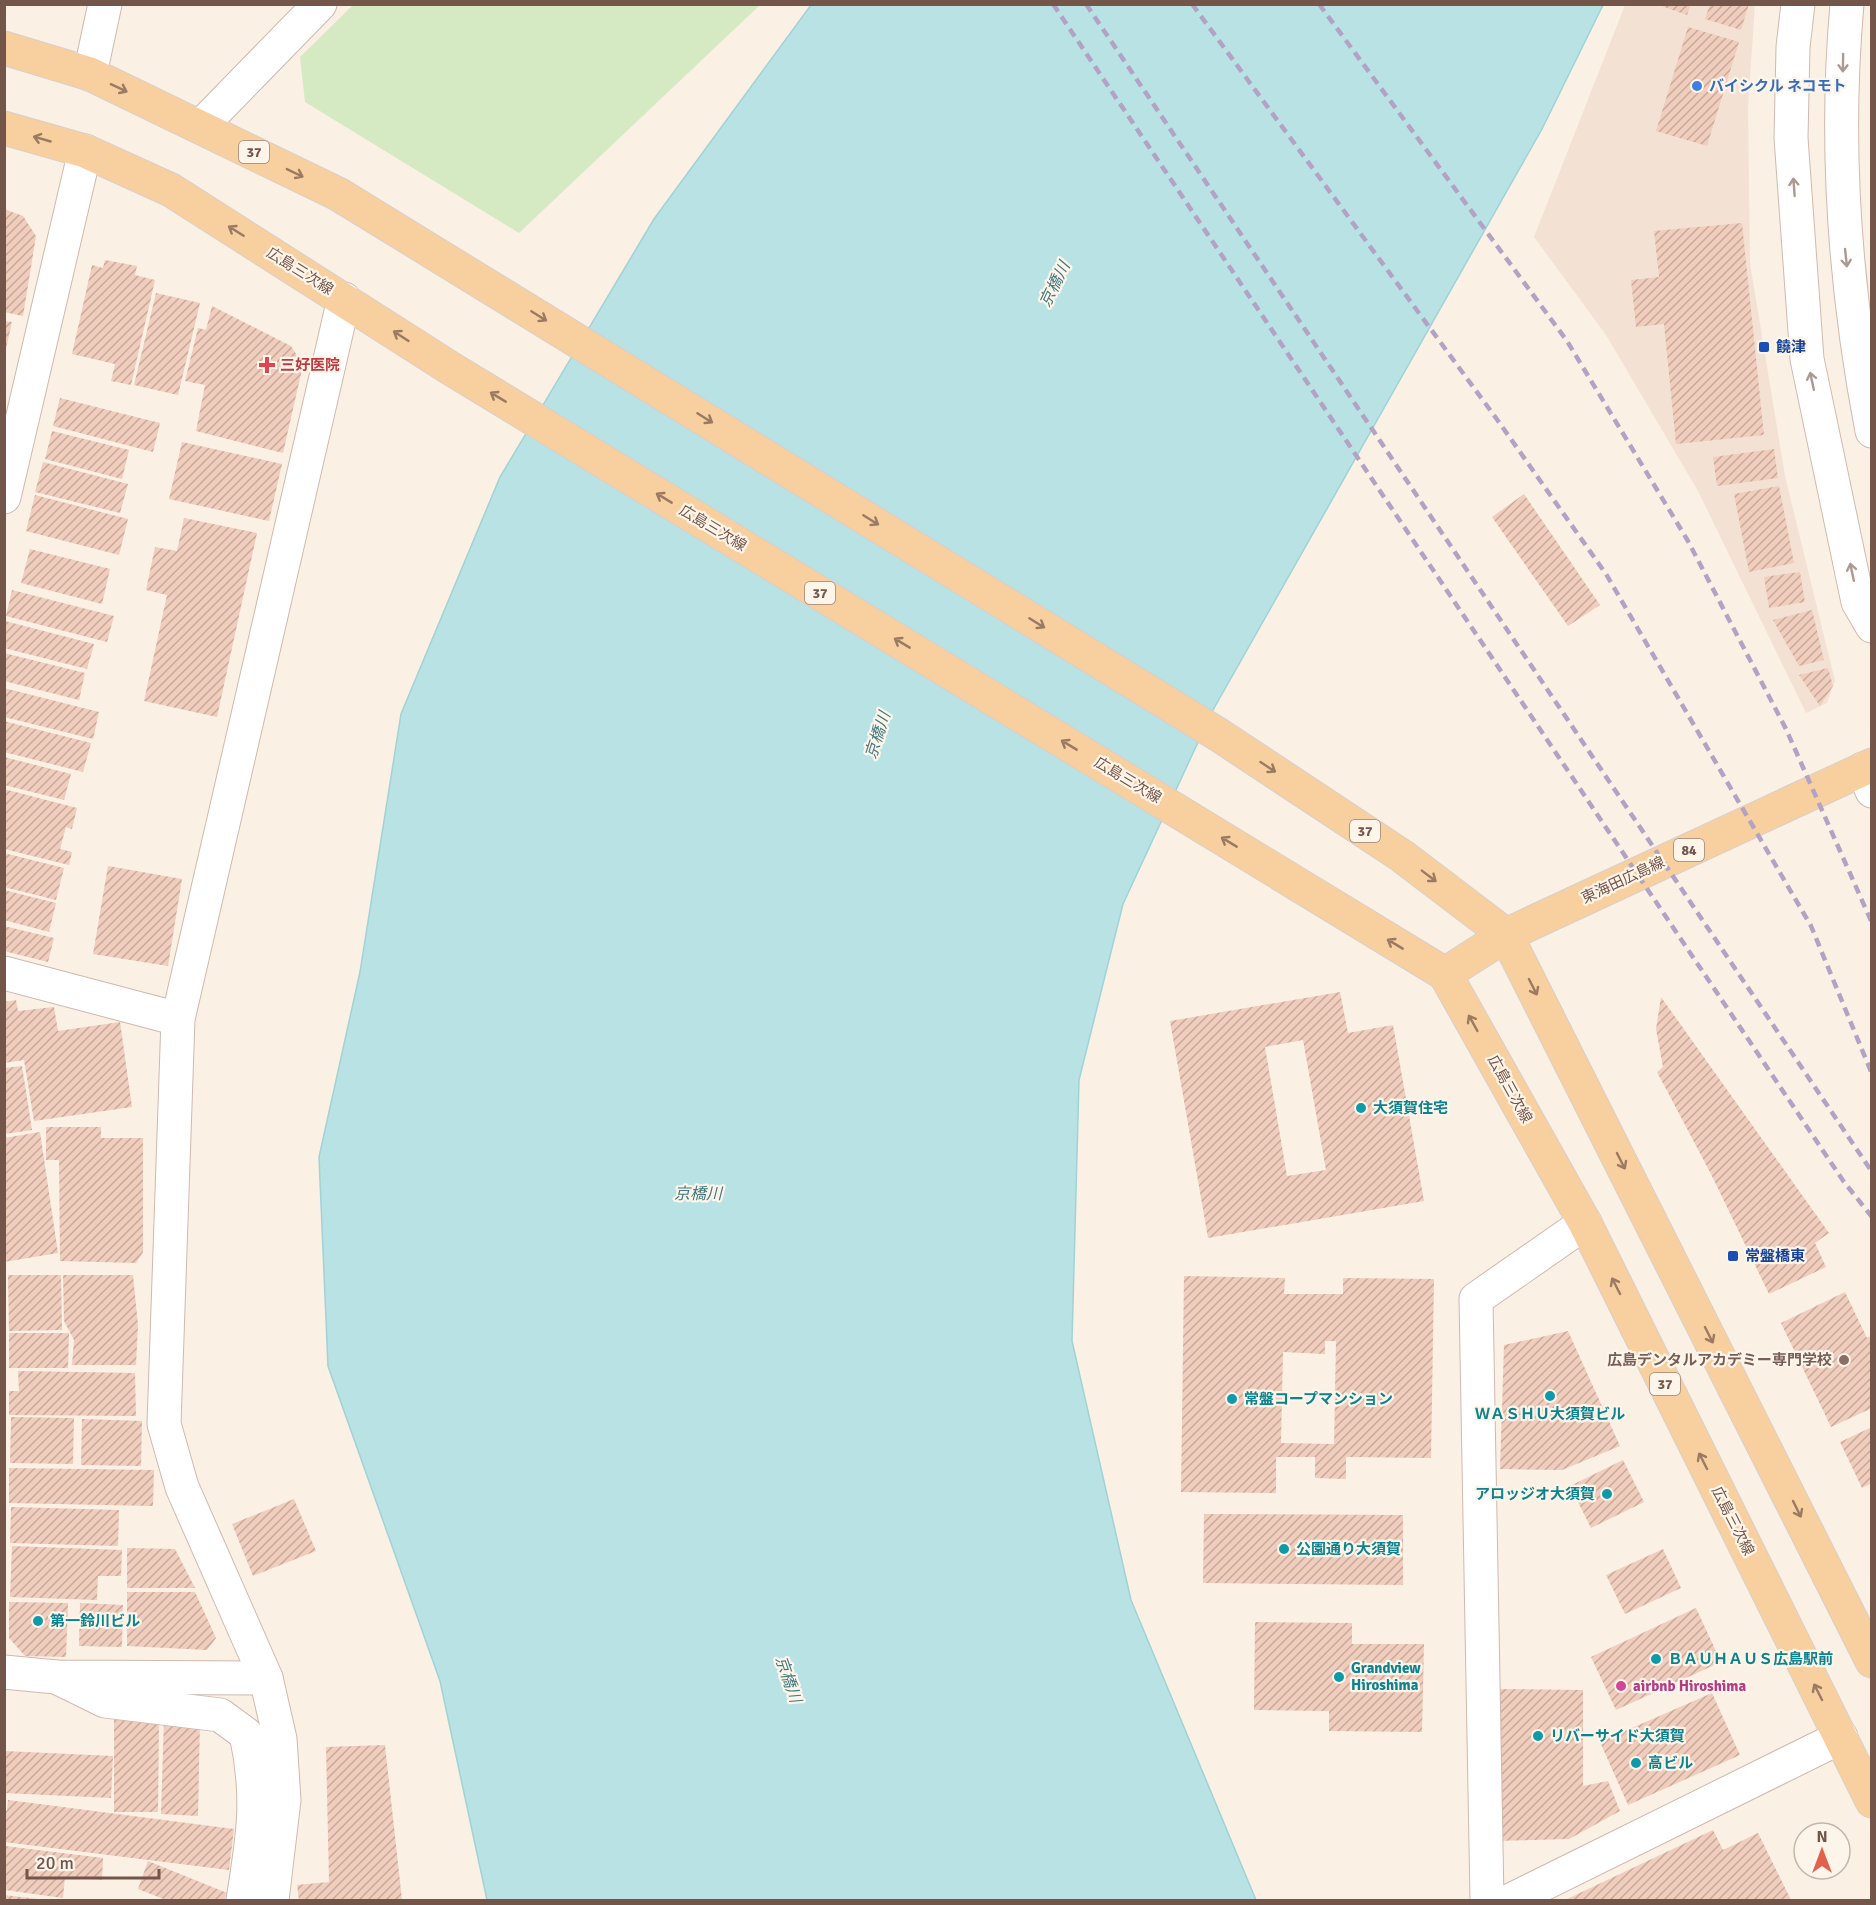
<svg xmlns="http://www.w3.org/2000/svg" width="1876" height="1905" font-family="Signika,'Noto Sans JP',sans-serif">
	<style>
		.residential { fill: #f3e2d3 }
		.green { fill: #d5e9c3 }
		.water { fill: #b9e2e4; stroke: #a0d2d6; stroke-width: 1.5 }
		.building { fill: url(#building-hatch); fill-rule: evenodd }
		.lines { fill: none; stroke-linecap: round; stroke-linejoin: round }
		.minor-casing { stroke: #cfb9ae; stroke-width: 35 }
		.major-casing { stroke: #d8cfcc; stroke-width: 35 }
		.minor { stroke: #fff; stroke-width: 33 }
		.major { stroke: #f8cf9e; stroke-width: 33 }
		.rail { stroke: #b2a3c5; stroke-width: 4.5; stroke-dasharray: 9 6; stroke-linecap: butt }
		.oneway { stroke: #ab9992 }
		.oneway2 { stroke: #9b7a63 }
		.shop-dot { fill: #3f7fe0; stroke: #fef5ea; stroke-width: 2 }
		.transit-dot { fill: #1a4fb4; stroke: #fef5ea; stroke-width: 2 }
		.health-dot { fill: #e0444e; stroke: #fef5ea; stroke-width: 2 }
		.culture-dot { fill: #0f9aa8; stroke: #fef5ea; stroke-width: 2 }
		.education-dot { fill: #8d6e63; stroke: #fef5ea; stroke-width: 2 }
		.hotel-dot { fill: #d1479c; stroke: #fef5ea; stroke-width: 2 }
		.labels { text-anchor: middle; stroke-width: 4.5; stroke-linejoin: round; paint-order: stroke }
		.shield { fill: #fef5ea; stroke: #9d857a; stroke-width: 1.5 }
		.shield-label { font-size: 14px; font-weight: bold; fill: #73554a }
		.shop-label { font-size: 15px; font-weight: bold; fill: #366cbe; stroke: #fef5ea; text-anchor: start }
		.street-label { font-size: 15px; fill: #73554a; stroke: #fef5ea }
		.transit-label { font-size: 15px; font-weight: bold; fill: #164399; stroke: #fef5ea; text-anchor: start }
		.health-label { font-size: 15px; font-weight: bold; fill: #be3a42; stroke: #fef5ea; text-anchor: start }
		.culture-label { font-size: 15px; font-weight: bold; fill: #0d838f; stroke: #fef5ea; text-anchor: start }
		.education-label { font-size: 15px; font-weight: bold; fill: #785e54; stroke: #fef5ea; text-anchor: end }
		.hotel-label { font-size: 15px; font-weight: bold; fill: #b23c85; stroke: #fef5ea; text-anchor: start }
		.water-label { font-size: 16px; font-style: italic; fill: #427a7f; stroke: #fef5ea }
	</style>
	<defs>
		<pattern id="building-hatch" width="6" height="6" patternUnits="userSpaceOnUse" patternTransform="scale(1.5)"><rect width="6" height="6" fill="#f0cdbc"/><path d="M-1 1l2-2M0 6l6-6M5 7l2-2" fill="none" stroke="#c7a99b"/></pattern>
	</defs>
	<rect width="100%" height="100%" fill="#fbf0e4"/>
	<polygon class="residential" points="1625,5 1755,5 1748,106 1750,263 1785,476 1835,681 1827,703 1806,713 1698,491 1606,335 1534,237"/>
	<polygon class="green" points="354,4 760,4 760,5 519,233 305,102 300,57"/>
	<polygon class="water" points="811,5 1603,5 1542,129 1213,710 1123,904 1079,1080 1072,1341 1131,1600 1256,1900 487,1900 440,1681 328,1366 319,1157 360,972 401,714 500,477 654,219"/>
	<g class="building">
		<polygon points="1656,4 1691,4 1687,15"/>
		<polygon points="1710,4 1749,4 1741,30 1705,19"/>
		<polygon points="1688,27 1739,42 1707,146 1656,131"/>
		<polygon points="4,209 23,216 36,236 23,316 4,312"/>
		<polygon points="1742,223 1764,435 1676,444 1664,324 1636,327 1631,280 1659,277 1654,231"/>
		<polygon points="105,260 137,266 135,275 155,280 131,385 111,381 115,364 72,354 92,265 103,268"/>
		<polygon points="156,293 200,303 178,395 134,385"/>
		<polygon points="212,306 291,346 303,365 283,453 196,431 205,385 185,381 198,328 206,330"/>
		<polygon points="4,321 12,322 5,353 4,353"/>
		<polygon points="60,398 160,423 153,452 53,426"/>
		<polygon points="52,431 129,450 122,479 45,459"/>
		<polygon points="182,442 282,464 269,521 169,499"/>
		<polygon points="1774,449 1778,478 1717,486 1713,457"/>
		<polygon points="43,462 128,484 120,513 35,492"/>
		<polygon points="1779,486 1794,563 1749,572 1734,494"/>
		<polygon points="1524,494 1600,605 1568,626 1492,517"/>
		<polygon points="35,495 128,519 119,555 26,531"/>
		<polygon points="184,518 257,533 217,717 144,701 167,595 146,590 155,547 177,551"/>
		<polygon points="30,549 110,569 102,604 21,583"/>
		<polygon points="1800,572 1805,602 1769,608 1764,577"/>
		<polygon points="12,590 114,616 107,642 6,616"/>
		<polygon points="1812,610 1824,660 1799,666 1773,620"/>
		<polygon points="5,621 94,644 87,669 4,648"/>
		<polygon points="4,653 85,673 79,700 4,681"/>
		<polygon points="1828,668 1833,686 1820,706 1799,675"/>
		<polygon points="4,688 99,712 93,739 4,717"/>
		<polygon points="4,721 91,743 83,772 4,752"/>
		<polygon points="4,757 71,774 64,800 4,785"/>
		<polygon points="4,789 77,808 72,829 66,827 60,849 72,852 69,865 4,849"/>
		<polygon points="4,853 64,868 56,900 4,887"/>
		<polygon points="108,866 182,879 168,966 93,954"/>
		<polygon points="4,890 56,903 49,932 4,920"/>
		<polygon points="4,926 54,938 48,962 4,951"/>
		<path d="M1340 992 1348 1033 1393 1025 1424 1201 1208 1238 1170 1021ZM1303 1040 1326 1170 1287 1176 1265 1047Z"/>
		<polygon points="1661,997 1829,1233 1815,1243 1826,1267 1769,1294 1711,1174 1657,1072 1663,1067 1656,1029"/>
		<polygon points="16,1000 18,1011 54,1007 58,1031 120,1022 132,1107 34,1121 24,1060 4,1063 4,1002"/>
		<polygon points="22,1066 32,1130 4,1134 4,1068"/>
		<polygon points="46,1127 101,1127 101,1138 143,1138 143,1252 136,1263 60,1261 59,1160 46,1160"/>
		<polygon points="40,1132 58,1253 4,1262 4,1138"/>
		<polygon points="8,1275 61,1275 62,1330 9,1331"/>
		<polygon points="63,1275 133,1275 138,1325 136,1365 72,1365 74,1340 64,1321"/>
		<path d="M1184 1276 1285 1278 1284 1294H1343V1278L1434 1279 1431 1458 1346 1457V1479L1315 1478V1457H1276V1493L1181 1492ZM1325 1341H1336L1334 1444 1281 1443 1283 1352 1325 1354Z"/>
		<polygon points="1845,1292 1867,1338 1872,1335 1872,1408 1831,1427 1781,1323"/>
		<polygon points="1568,1331 1620,1446 1562,1470 1500,1469 1504,1345"/>
		<polygon points="9,1333 69,1333 68,1368 9,1368"/>
		<polygon points="18,1371 135,1373 136,1416 9,1415 9,1391 19,1391"/>
		<polygon points="11,1417 74,1418 73,1464 10,1463"/>
		<polygon points="82,1419 142,1421 141,1466 81,1465"/>
		<polygon points="1872,1427 1872,1483 1862,1488 1840,1442"/>
		<polygon points="1623,1460 1644,1502 1591,1528 1570,1486"/>
		<polygon points="9,1468 154,1470 153,1506 9,1503"/>
		<polygon points="294,1499 316,1551 253,1576 232,1524"/>
		<polygon points="11,1507 119,1510 118,1546 10,1543"/>
		<polygon points="1204,1514 1403,1515 1403,1585 1203,1583"/>
		<polygon points="12,1546 122,1550 121,1576 98,1576 97,1600 10,1597"/>
		<polygon points="127,1548 175,1549 195,1588 127,1588"/>
		<polygon points="1663,1549 1681,1588 1625,1614 1606,1575"/>
		<polygon points="127,1592 195,1592 216,1638 207,1650 127,1646"/>
		<polygon points="9,1602 68,1603 66,1657 25,1656 9,1638"/>
		<polygon points="80,1603 123,1605 122,1647 79,1646"/>
		<polygon points="1696,1608 1721,1662 1616,1710 1591,1657"/>
		<polygon points="1255,1622 1352,1623 1352,1644 1424,1644 1422,1732 1329,1731 1329,1711 1254,1710"/>
		<polygon points="1493,1689 1583,1690 1583,1786 1608,1781 1620,1811 1569,1839 1493,1841"/>
		<polygon points="1712,1693 1740,1755 1628,1805 1600,1742"/>
		<polygon points="114,1718 159,1718 158,1812 114,1812"/>
		<polygon points="164,1720 200,1721 198,1816 161,1814"/>
		<polygon points="385,1745 402,1900 299,1900 297,1885 329,1882 326,1747"/>
		<polygon points="4,1751 113,1756 111,1798 4,1793"/>
		<polygon points="8,1800 234,1829 229,1870 4,1842 4,1810 7,1811"/>
		<polygon points="1713,1830 1723,1850 1758,1833 1791,1900 1565,1900"/>
		<polygon points="5,1846 103,1858 102,1880 65,1877 63,1898 5,1890"/>
		<polygon points="148,1861 227,1893 224,1900 166,1900 138,1889"/>
		<polygon points="4,1895 38,1899 37,1900 4,1900"/>
	</g>
	<g class="lines">
		<defs>
			<g id="minor">
				<polyline points="1798,4 1793,47 1791,138 1807,359 1858,602 1872,626"/>
				<path d="M1847 4C1834 148 1845 290 1872 431"/>
				<polyline points="90,74 105,4"/>
				<polyline points="201,126 320,4"/>
				<polyline points="4,497 85,151"/>
				<polyline points="1863,769 1872,791"/>
				<polyline points="4,973 178,1019"/>
				<polyline points="4,1672 56,1677 266,1678"/>
				<path d="M56 1677 105 1701 220 1715 246 1734C260 1797 253 1838 243 1900"/>
				<polyline points="272,1900 284,1800 280,1739 266,1678 182,1487 164,1424 178,1019 344,299"/>
				<polyline points="1487,1900 1476,1299 1585,1223"/>
				<polyline points="1511,1900 1841,1737"/>
			</g>
			<g id="major">
				<polyline points="4,48 90,74 338,194 1219,735 1402,856 1506,935 1872,1661"/>
				<polyline points="4,128 85,151 171,190 450,368 1445,974 1585,1223 1872,1801"/>
				<polyline points="1445,974 1506,935 1872,765"/>
			</g>
		</defs>
		<use href="#minor" class="minor-casing"/>
		<use href="#major" class="major-casing"/>
		<use href="#minor" class="minor"/>
		<use href="#major" class="major"/>
		<g class="rail">
			<polyline points="1053,4 1844,1182 1872,1217"/>
			<polyline points="1086,4 1872,1172"/>
			<polyline points="1192,4 1496,418 1606,574 1811,926 1872,1074"/>
			<polyline points="1319,4 1567,341 1688,541 1786,729 1872,923"/>
		</g>
	</g>
	<defs><path id="oneway-shaft" d="M-6 0H5M1.5-3L5.5 0L1.5 3" fill="none" stroke-width="1.6" stroke-linecap="round" stroke-linejoin="round" transform="scale(1.5)"/></defs>
	<g class="oneway">
		<use href="#oneway-shaft" transform="translate(1843 63) rotate(91)"/>
		<use href="#oneway-shaft" transform="translate(1794 187) rotate(-94)"/>
		<use href="#oneway-shaft" transform="translate(1846 258) rotate(84)"/>
		<use href="#oneway-shaft" transform="translate(1812 381) rotate(-102)"/>
		<use href="#oneway-shaft" transform="translate(1852 572) rotate(-102)"/>
	</g>
	<g class="oneway2">
		<use href="#oneway-shaft" transform="translate(119 88) rotate(25)"/>
		<use href="#oneway-shaft" transform="translate(42 139) rotate(-164)"/>
		<use href="#oneway-shaft" transform="translate(295 173) rotate(26)"/>
		<use href="#oneway-shaft" transform="translate(236 231) rotate(-148)"/>
		<use href="#oneway-shaft" transform="translate(539 316) rotate(32)"/>
		<use href="#oneway-shaft" transform="translate(401 336) rotate(-147)"/>
		<use href="#oneway-shaft" transform="translate(498 397) rotate(-149)"/>
		<use href="#oneway-shaft" transform="translate(705 418) rotate(32)"/>
		<use href="#oneway-shaft" transform="translate(664 498) rotate(-149)"/>
		<use href="#oneway-shaft" transform="translate(871 520) rotate(32)"/>
		<use href="#oneway-shaft" transform="translate(1037 623) rotate(32)"/>
		<use href="#oneway-shaft" transform="translate(902 643) rotate(-149)"/>
		<use href="#oneway-shaft" transform="translate(1069 745) rotate(-149)"/>
		<use href="#oneway-shaft" transform="translate(1268 767) rotate(33)"/>
		<use href="#oneway-shaft" transform="translate(1229 842) rotate(-149)"/>
		<use href="#oneway-shaft" transform="translate(1429 876) rotate(37)"/>
		<use href="#oneway-shaft" transform="translate(1395 944) rotate(-149)"/>
		<use href="#oneway-shaft" transform="translate(1533 987) rotate(63)"/>
		<use href="#oneway-shaft" transform="translate(1473 1023) rotate(-119)"/>
		<use href="#oneway-shaft" transform="translate(1621 1161) rotate(63)"/>
		<use href="#oneway-shaft" transform="translate(1616 1286) rotate(-117)"/>
		<use href="#oneway-shaft" transform="translate(1709 1335) rotate(63)"/>
		<use href="#oneway-shaft" transform="translate(1703 1461) rotate(-117)"/>
		<use href="#oneway-shaft" transform="translate(1797 1509) rotate(64)"/>
		<use href="#oneway-shaft" transform="translate(1818 1692) rotate(-117)"/>
	</g>
	<circle class="shop-dot" cx="1697" cy="86" r="6"/>
	<g class="transit-dot">
		<rect x="1758" y="341" width="12" height="12" rx="3"/>
		<rect x="1727" y="1250" width="12" height="12" rx="3"/>
	</g>
	<path class="health-dot" d="M264 356h6v6h6v6h-6v6h-6v-6h-6v-6h6z"/>
	<g class="culture-dot">
		<circle cx="1361" cy="1108" r="6"/>
		<circle cx="1550" cy="1396" r="6"/>
		<circle cx="1232" cy="1399" r="6"/>
		<circle cx="1607" cy="1494" r="6"/>
		<circle cx="1284" cy="1549" r="6"/>
		<circle cx="38" cy="1621" r="6"/>
		<circle cx="1656" cy="1659" r="6"/>
		<circle cx="1339" cy="1677" r="6"/>
		<circle cx="1538" cy="1736" r="6"/>
		<circle cx="1636" cy="1763" r="6"/>
	</g>
	<circle class="education-dot" cx="1844" cy="1360" r="6"/>
	<circle class="hotel-dot" cx="1621" cy="1686" r="6"/>
	<g class="labels">
		<g class="shield">
			<rect x="239" y="141" width="30" height="22" rx="4.5"/>
			<rect x="805" y="582" width="30" height="22" rx="4.5"/>
			<rect x="1350" y="820" width="30" height="22" rx="4.5"/>
			<rect x="1674" y="839" width="30" height="22" rx="4.5"/>
			<rect x="1650" y="1373" width="30" height="22" rx="4.5"/>
		</g>
		<g class="shield-label">
			<text x="254" y="157">37</text>
			<text x="820" y="598">37</text>
			<text x="1365" y="836">37</text>
			<text x="1689" y="855">84</text>
			<text x="1665" y="1389">37</text>
		</g>
		<g class="shop-label">
			<text x="1709" y="91">バイシクル ネコモト</text>
		</g>
		<g class="street-label">
			<text transform="translate(300 271) rotate(32)" y="5">広島三次線</text>
			<text transform="translate(713 528) rotate(31)" y="5">広島三次線</text>
			<text transform="translate(1128 780) rotate(31)" y="5">広島三次線</text>
			<text transform="translate(1623 880) rotate(-25)" y="5">東海田広島線</text>
			<text transform="translate(1510 1089) rotate(61)" y="5">広島三次線</text>
			<text transform="translate(1733 1521) rotate(63)" y="5">広島三次線</text>
		</g>
		<g class="transit-label">
			<text x="1776" y="352">饒津</text>
			<text x="1745" y="1261">常盤橋東</text>
		</g>
		<g class="health-label">
			<text x="280" y="370">三好医院</text>
		</g>
		<g class="culture-label">
			<text x="1373" y="1113">大須賀住宅</text>
			<text x="1244" y="1404">常盤コープマンション</text>
			<text x="1550" y="1419" text-anchor="middle">ＷＡＳＨＵ大須賀ビル</text>
			<text x="1595" y="1499" text-anchor="end">アロッジオ大須賀</text>
			<text x="1296" y="1554">公園通り大須賀</text>
			<text x="50" y="1626">第一鈴川ビル</text>
			<text x="1668" y="1664">ＢＡＵＨＡＵＳ広島駅前</text>
			<text x="1351" y="1673">Grandview<tspan x="1351" dy="17">Hiroshima</tspan></text>
			<text x="1550" y="1741">リバーサイド大須賀</text>
			<text x="1648" y="1768">高ビル</text>
		</g>
		<g class="education-label">
			<text x="1832" y="1365">広島デンタルアカデミー専門学校</text>
		</g>
		<g class="hotel-label">
			<text x="1633" y="1691">airbnb Hiroshima</text>
		</g>
		<g class="water-label">
			<text transform="translate(1054 284) rotate(-64)" y="6">京橋川</text>
			<text transform="translate(877 735) rotate(-72)" y="6">京橋川</text>
			<text x="698" y="1199">京橋川</text>
			<text transform="translate(789 1679) rotate(71)" y="6">京橋川</text>
		</g>
	</g>
	<rect width="1876" height="1905" fill="none" stroke="#73554a" stroke-width="12"/>
	<g transform="translate(1822 1851)"><circle r="28" fill="#fef5ea" stroke="#c6b5aa" stroke-width="1.5"/>
	<path d="M0-4.5L10 22L0 15L-10 22Z" fill="#e2614d"/>
	<text y="-9" font-size="16" font-weight="bold" text-anchor="middle" fill="#73554a">N</text>
	</g>
	<path d="M27 1869v9h132v-9" fill="none" stroke="#73554a" stroke-width="3"/>
	<text x="36" y="1869" font-size="18" fill="#73554a" stroke="#fef5ea" stroke-width="4.5" paint-order="stroke">20 m</text>
</svg>
